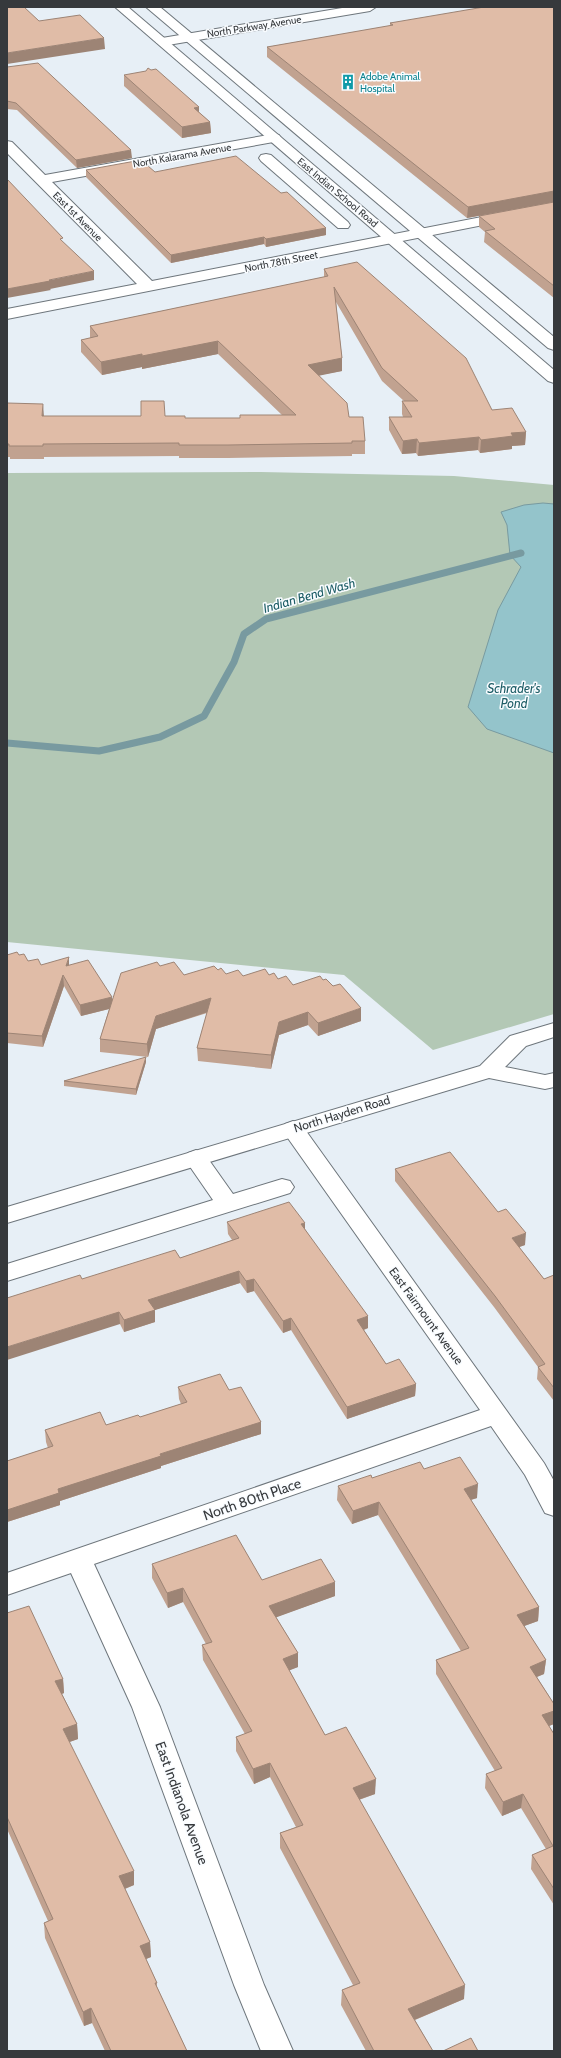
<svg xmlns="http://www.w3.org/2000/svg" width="561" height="2058" font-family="Cabin,sans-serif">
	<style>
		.green { fill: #b3c8b5 }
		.water { fill: #94c4cb; stroke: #789aa0 }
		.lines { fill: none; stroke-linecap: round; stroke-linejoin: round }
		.stream { stroke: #789aa0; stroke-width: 7 }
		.minor-casing { stroke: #6e767c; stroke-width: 2 }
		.major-casing { stroke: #6e767c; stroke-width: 2 }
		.minor { fill: #fff; fill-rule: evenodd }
		.major { fill: #fff; fill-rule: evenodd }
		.wall { fill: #c1a290 }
		.shaded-wall { fill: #9d8475 }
		.building { fill: #e0bca7; stroke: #9d8475 }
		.labels { text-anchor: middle; stroke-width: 3; stroke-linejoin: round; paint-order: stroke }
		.far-street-label { font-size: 10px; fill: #36393c; stroke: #f9fcff }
		.far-culture-label { font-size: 10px; fill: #0d838f; stroke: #f9fcff; text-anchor: start }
		.street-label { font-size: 12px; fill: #36393c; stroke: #f9fcff }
		.water-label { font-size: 13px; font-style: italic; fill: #1d5d66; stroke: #f9fcff }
		.near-street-label { font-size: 14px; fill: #36393c; stroke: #f9fcff }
	</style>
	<rect width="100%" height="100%" fill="#e7eff6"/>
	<polygon class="green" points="261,472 454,476 554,485 554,1014 433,1050 344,975 7,942 7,473"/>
	<polygon class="water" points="543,503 554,504 554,753 487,729 468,707 498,610 521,567 510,555 507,525 501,512 524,505"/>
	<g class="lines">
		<polyline class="stream" points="7,743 99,751 160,737 204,716 234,662 244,634 266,619 521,553"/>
		<defs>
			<g id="minor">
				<polygon points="348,7 376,7 370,11 162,46 156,42 162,38"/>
				<polygon points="274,134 279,135 281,138 279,141 52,182 152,281 554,203 554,211 7,319 7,309 137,284 7,153 7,141 12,142 45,175"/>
				<polygon points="266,154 271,155 348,222 350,225 348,228 338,228 261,161 259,158 261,155"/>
				<polygon points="293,1121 301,1124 544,1463 554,1481 554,1516 545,1513 525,1475 491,1426 94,1564 160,1707 264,1985 293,2051 261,2051 234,1985 132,1707 71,1573 7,1595 7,1573 480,1410 285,1134 282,1129 285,1124"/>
				<polygon points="196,1150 204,1153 233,1194 282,1179 290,1181 294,1187 290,1193 7,1281 7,1264 213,1200 184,1158 188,1153"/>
			</g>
			<g id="major">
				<polygon points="115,7 128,7 554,370 554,383 548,381"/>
				<polygon points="146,7 160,7 554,337 554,350 548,348"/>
				<polygon points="554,1023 554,1037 526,1046 505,1067 545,1075 554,1073 554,1087 545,1089 489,1078 7,1223 7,1207 480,1066 510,1036"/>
			</g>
		</defs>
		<use href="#minor" class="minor-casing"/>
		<use href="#major" class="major-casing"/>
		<use href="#minor" class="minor"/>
		<use href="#major" class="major"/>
	</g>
	<g class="wall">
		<polygon points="554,7 554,298 484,242 485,232 479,227 479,216 521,208 467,218 267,57 267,47 390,26 390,23"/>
		<polygon points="7,67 132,158 77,168 17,110 7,109"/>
		<polygon points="124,75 199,107 199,112 210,122 211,133 182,138 124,86"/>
		<polygon points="86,170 155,172 281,193 326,228 326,235 266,247 264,244 171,263 86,177"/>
		<polygon points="324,269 492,410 526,432 525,445 512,446 512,449 480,453 478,450 418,456 416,453 402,454 389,430 389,417 403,417 402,414 402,401 404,401 382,381 336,302 342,358 342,371 319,375 349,417 365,441 365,454 352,454 352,456 228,458 179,458 179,456 44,457 44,459 10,459 10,457 7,457 7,403 44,416 165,416 185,418 240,418 282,415 218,354 142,369 142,367 102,375 81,352 81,340 90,338 90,326 324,277"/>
		<polygon points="7,955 19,955 28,961 41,965 69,965 113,999 160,966 184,975 218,970 226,974 243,976 269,975 293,985 323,980 361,1021 318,1036 308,1025 279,1035 271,1069 198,1061 197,1048 207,1013 156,1029 148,1057 100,1052 100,1039 109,1009 81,1016 64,986 43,1047 7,1043"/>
		<polygon points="146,1062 136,1095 64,1086 64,1081"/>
		<polygon points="395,1169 525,1245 519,1247 544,1279 554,1275 554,1401 537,1379 538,1367 494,1307 395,1181"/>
		<polygon points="227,1222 305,1229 368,1328 364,1330 386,1364 416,1384 415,1396 347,1419 291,1330 283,1333 254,1291 247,1293 240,1283 154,1310 155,1322 124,1332 120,1324 82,1279 180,1258 232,1240 228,1234"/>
		<polygon points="178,1387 229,1390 261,1422 261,1434 161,1466 161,1468 60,1501 60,1505 7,1522 7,1461 48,1448 46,1442 45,1430 106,1425 140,1417 181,1404 179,1399"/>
		<polygon points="424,1469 477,1498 471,1500 539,1607 538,1621 524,1626 546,1660 544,1674 537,1677 554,1704 554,1724 549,1726 554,1734 554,1905 531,1869 532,1855 546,1849 521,1808 502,1816 485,1788 486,1774 495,1771 436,1674 436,1660 461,1651 378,1515 352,1524 337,1500 338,1486 372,1478"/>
		<polygon points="152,1564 262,1580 335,1596 276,1617 298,1653 298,1667 289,1670 325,1735 375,1794 359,1800 464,1999 415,2020 433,2051 366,2051 341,2005 342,1990 353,1985 280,1848 280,1833 296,1827 270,1777 254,1784 236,1751 236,1737 245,1734 203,1660 202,1645 206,1644 183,1602 168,1608 152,1578"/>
		<polygon points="7,1613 63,1679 64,1693 62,1694 77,1724 78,1739 69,1742 134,1885 125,1889 150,1942 151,1957 146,1959 157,1983 157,1987 187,2051 105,2051 92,2023 84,2026 45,1938 44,1923 48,1921 7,1829"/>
	</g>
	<g class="shaded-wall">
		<polygon points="104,38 105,49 7,64 7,53"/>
		<polygon points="199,107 199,118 194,108"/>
		<polygon points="210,122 211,133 182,138 182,127"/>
		<polygon points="131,150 132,158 77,168 76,160"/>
		<polygon points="554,191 554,202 467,218 468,207"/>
		<polygon points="326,228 326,235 266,247 266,239"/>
		<polygon points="264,237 264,244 171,263 171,255"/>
		<polygon points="94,271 94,280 50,289 51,290 7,298 7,289"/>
		<polygon points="218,341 218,354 142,369 142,367 102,375 101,362 142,354"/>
		<polygon points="342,358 342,371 308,378 308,365"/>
		<polygon points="43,404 44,417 42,416"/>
		<polygon points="526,432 525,445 512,446 512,449 480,453 481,440 511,433"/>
		<polygon points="479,437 478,450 418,456 419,443"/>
		<polygon points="417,439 416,453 402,454 403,441"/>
		<polygon points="69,957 69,968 66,966"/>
		<polygon points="63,975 64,986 43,1047 42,1036"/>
		<polygon points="112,997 113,1008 81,1016 80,1005"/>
		<polygon points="211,998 211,1011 156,1029 148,1057 147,1044 156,1016"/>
		<polygon points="361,1008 361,1021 318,1036 318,1023"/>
		<polygon points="308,1012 308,1025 279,1035 271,1069 271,1055 279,1022"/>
		<polygon points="146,1057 146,1062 136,1095 136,1089"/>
		<polygon points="305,1223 305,1235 301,1224"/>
		<polygon points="526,1233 525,1245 511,1250 512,1238"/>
		<polygon points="239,1271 240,1283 149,1312 148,1300"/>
		<polygon points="254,1279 254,1291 247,1293 246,1281"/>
		<polygon points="155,1310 155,1322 124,1332 124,1320"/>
		<polygon points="119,1312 120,1324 7,1360 7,1347"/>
		<polygon points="368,1316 368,1328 357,1332 357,1320"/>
		<polygon points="291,1318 291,1330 283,1333 283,1321"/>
		<polygon points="416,1384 415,1396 347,1419 347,1407"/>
		<polygon points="261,1422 261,1434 161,1466 161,1468 60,1501 60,1505 7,1522 7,1510 58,1489 160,1454"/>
		<polygon points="478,1484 477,1498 463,1502 464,1489"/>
		<polygon points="379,1502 378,1515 352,1524 353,1511"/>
		<polygon points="335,1582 335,1596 269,1620 269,1606"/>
		<polygon points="183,1588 183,1602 168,1608 167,1593"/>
		<polygon points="539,1607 538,1621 516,1629 517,1615"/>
		<polygon points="298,1653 298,1667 283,1673 283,1659"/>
		<polygon points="546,1660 544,1674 529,1680 530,1667"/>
		<polygon points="63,1679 64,1693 56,1696 55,1681"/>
		<polygon points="554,1711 554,1724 541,1729 542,1715"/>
		<polygon points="77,1724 78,1739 64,1744 63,1729"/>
		<polygon points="270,1763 270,1777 254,1784 253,1769"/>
		<polygon points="376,1779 375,1794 352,1802 353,1788"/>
		<polygon points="523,1794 521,1808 502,1816 503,1802"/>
		<polygon points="134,1871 134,1885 119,1891 119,1876"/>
		<polygon points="150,1942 151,1957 141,1961 140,1946"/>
		<polygon points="465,1985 464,1999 407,2023 408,2009"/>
		<polygon points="91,2008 92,2023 84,2026 83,2012"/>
	</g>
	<g class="building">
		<polygon points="7,7 24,7 39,21 80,15 104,38 7,53"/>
		<polygon points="484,7 554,7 554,191 468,207 267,47 393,25 390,23"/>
		<polygon points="38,63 131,150 76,160 16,103 7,101 7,67"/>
		<polygon points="148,68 151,70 156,69 199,107 194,108 210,122 182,127 124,75 146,71"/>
		<polygon points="236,156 281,193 287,192 326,228 266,239 264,237 171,255 86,170 141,160 155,172"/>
		<polygon points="7,179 63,238 60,239 94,271 49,280 50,281 7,289"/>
		<polygon points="554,202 554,286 485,231 495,229 479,216"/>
		<polygon points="357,262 466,358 492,410 512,408 526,432 511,433 513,436 481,440 479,437 419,443 417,439 403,441 389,417 412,417 402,401 418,401 382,368 334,287 342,358 308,365 347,403 349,417 363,417 365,441 352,441 352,443 228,445 179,445 179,443 43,444 43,446 9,446 9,444 7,444 7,403 43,404 42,416 141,416 141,401 164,401 165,416 185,416 185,418 240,418 240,415 296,415 218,341 142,356 142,354 101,362 81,340 98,336 90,326 328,276 324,269"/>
		<polygon points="17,952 19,955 24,954 28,961 38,959 41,965 69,957 66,966 88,960 112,997 80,1005 63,975 42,1036 7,1033 7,955"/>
		<polygon points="157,962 160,966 174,962 184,975 214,966 218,970 221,968 226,974 238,970 243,976 265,969 269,975 274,973 278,979 286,976 293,985 320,976 323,980 326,979 333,986 340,984 361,1008 318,1023 308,1012 279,1022 271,1055 197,1048 211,998 156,1016 147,1044 100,1039 121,973"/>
		<polygon points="146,1057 136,1089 64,1081"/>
		<polygon points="450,1152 498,1212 506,1209 526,1233 512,1238 544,1279 554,1275 554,1388 538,1367 545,1364 495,1296 395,1169"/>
		<polygon points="289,1202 305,1223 301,1224 368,1316 357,1320 386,1364 399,1359 416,1384 347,1407 291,1318 283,1321 254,1279 246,1281 239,1271 148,1300 155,1310 124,1320 119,1312 7,1347 7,1298 80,1275 82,1279 175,1250 180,1258 239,1238 227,1222"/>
		<polygon points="220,1374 229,1390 241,1387 261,1422 160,1454 161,1456 58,1489 59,1493 7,1510 7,1461 53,1446 45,1430 100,1412 106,1425 138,1415 140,1417 187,1402 178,1387"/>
		<polygon points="460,1457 478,1484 464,1489 539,1607 517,1615 546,1660 530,1667 554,1704 554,1711 542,1715 554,1734 554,1889 532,1855 553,1846 523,1794 503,1802 486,1774 502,1768 436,1660 469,1648 379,1502 353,1511 338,1486 371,1475 372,1478 420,1462 424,1469"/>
		<polygon points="236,1535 262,1580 321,1559 335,1582 269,1606 298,1653 283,1659 325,1735 346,1727 376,1779 353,1788 465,1985 408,2009 433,2051 374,2051 342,1990 360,1983 280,1833 303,1825 270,1763 253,1769 236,1737 252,1731 202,1645 212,1642 183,1588 167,1593 152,1564"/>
		<polygon points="29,1606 63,1679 55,1681 77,1724 63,1729 134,1871 119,1876 150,1942 140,1946 157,1983 155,1983 187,2051 111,2051 91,2008 83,2012 44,1923 53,1919 7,1817 7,1613"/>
		<polygon points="471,2038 478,2051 443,2051"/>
	</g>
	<defs>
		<symbol id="building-bare" viewBox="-9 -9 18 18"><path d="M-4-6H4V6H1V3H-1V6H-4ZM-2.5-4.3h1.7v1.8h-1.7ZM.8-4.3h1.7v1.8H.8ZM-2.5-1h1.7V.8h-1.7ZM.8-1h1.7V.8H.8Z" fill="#0f9aa8" stroke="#f9fcff" stroke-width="2.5" paint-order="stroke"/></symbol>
	</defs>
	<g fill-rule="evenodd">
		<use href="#building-bare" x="337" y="71" width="22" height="22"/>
	</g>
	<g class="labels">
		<g class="far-street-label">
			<text transform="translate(254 26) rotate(-9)" y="4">North Parkway Avenue</text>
			<text transform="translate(182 155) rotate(-10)" y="4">North Kalarama Avenue</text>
			<text transform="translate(338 192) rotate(40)" y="4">East Indian School Road</text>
			<text transform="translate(78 216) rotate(45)" y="4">East 1st Avenue</text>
			<text transform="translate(281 261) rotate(-11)" y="4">North 78th Street</text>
		</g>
		<g class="far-culture-label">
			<text x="360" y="80">Adobe Animal<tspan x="360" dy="12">Hospital</tspan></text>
		</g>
		<g class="street-label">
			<text transform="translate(342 1114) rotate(-17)" y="4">North Hayden Road</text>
			<text transform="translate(426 1316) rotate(54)" y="4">East Fairmount Avenue</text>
		</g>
		<g class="water-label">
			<text transform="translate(309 595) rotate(-16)" y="5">Indian Bend Wash</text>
			<text x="514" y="693">Schrader's<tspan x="514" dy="15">Pond</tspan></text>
		</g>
		<g class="near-street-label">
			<text transform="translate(252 1499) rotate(-19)" y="5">North 80th Place</text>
			<text transform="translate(182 1803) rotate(70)" y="5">East Indianola Avenue</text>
		</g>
	</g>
	<rect width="561" height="2058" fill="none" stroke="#36393c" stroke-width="16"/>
</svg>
